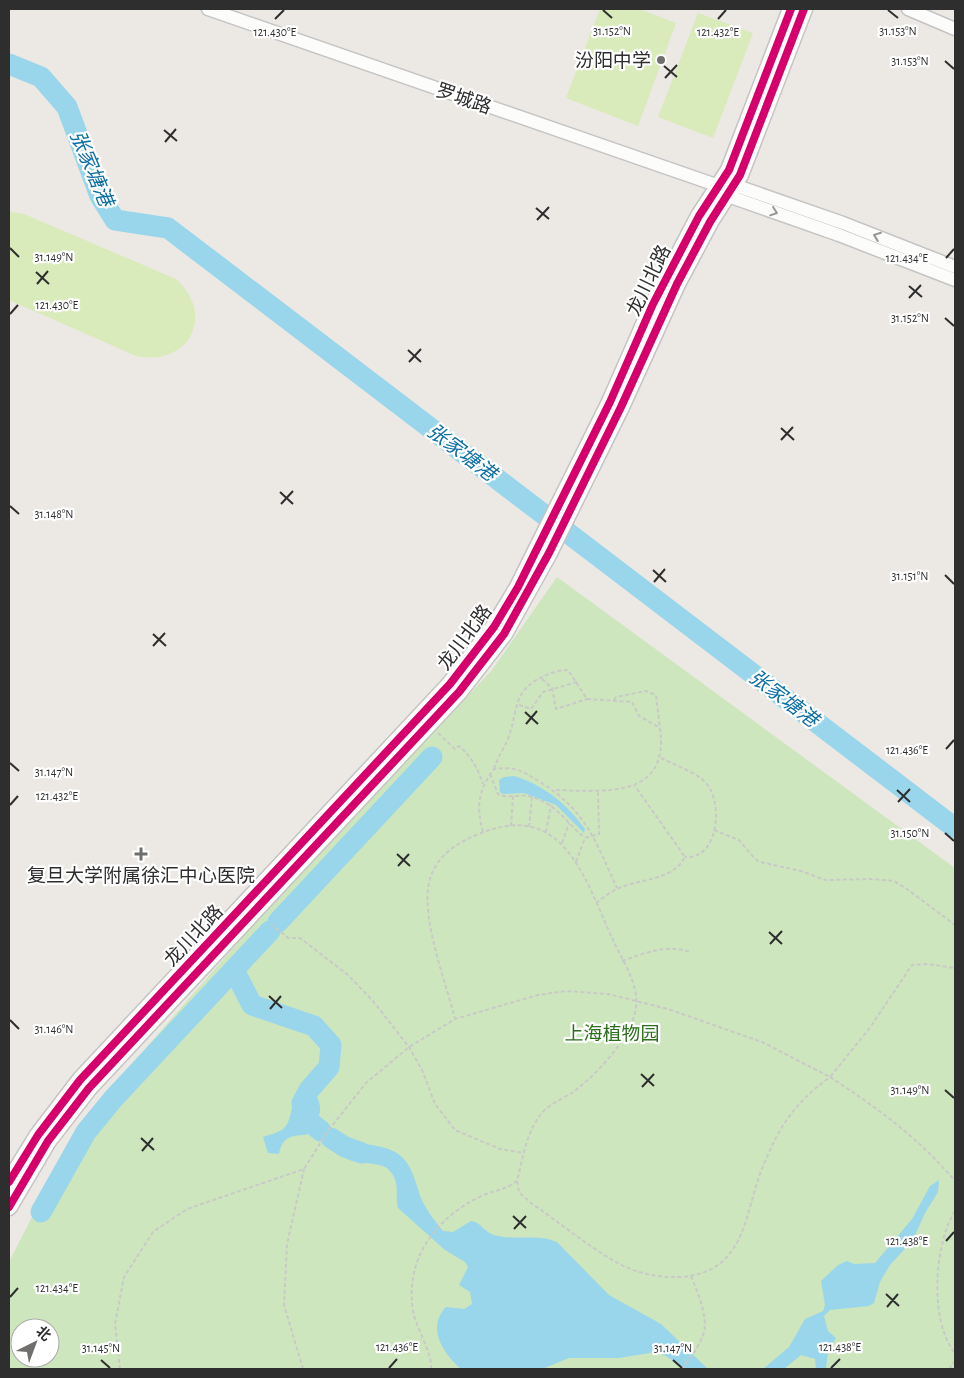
<svg xmlns="http://www.w3.org/2000/svg" width="964" height="1378" font-family="'Alegreya Sans','Noto Sans SC',sans-serif">
	<style>
		.green { fill: #cee6be; fill-rule: evenodd }
		.pitch { fill: #d9eabb }
		.water { fill: #99d6ec }
		.lines { fill: none; stroke-linecap: round; stroke-linejoin: round }
		.river { stroke: #99d6ec; stroke-width: 21 }
		.minor-casing { stroke: #c5c4c5; stroke-width: 15 }
		.tertiary-casing { stroke: #c5c4c5; stroke-width: 19 }
		.path { stroke: #c9c9c8; stroke-width: 2; stroke-dasharray: 4 2.5; stroke-linecap: butt }
		.minor { stroke: #fcfcfb; stroke-width: 12 }
		.tertiary { stroke: #fcfcfb; stroke-width: 16 }
		.cycleway-casing { stroke: #fff; stroke-width: 11 }
		.cycleway { stroke: #d6006c; stroke-width: 8 }
		.oneway { stroke: #959594 }
		.ticks { fill: none; stroke: #2e2e2e; stroke-width: 2 }
		.poi-dot { fill: #706f6e; stroke: #fff; stroke-width: 2 }
		.labels { text-anchor: middle; stroke-width: 4.5; stroke-linejoin: round; paint-order: stroke }
		.poi-label { font-size: 19px; fill: #2e2e2e; stroke: #fff; text-anchor: end }
		.street-label { font-size: 19px; fill: #2e2e2e; stroke: #fff }
		.park-label { font-size: 19px; fill: #2c6e1b; stroke: #fff }
		.water-label { font-size: 20px; font-style: italic; fill: #0d6fa3; stroke: #fff }
		.ticks-label { font-size: 12px; text-anchor: middle; fill: #2e2e2e; stroke: #fff; stroke-width: 4.5; stroke-linejoin: round; paint-order: stroke }
	</style>
	<rect width="100%" height="100%" fill="#ece8e4"/>
	<path class="green" d="M557 577 955 868V1369H9V1262L56 1170 105 1095 248 931 492 670ZM20 1328H50V1358H20Z"/>
	<g class="pitch">
		<polygon points="600,9 639,9 676,23 638,126 566,98"/>
		<polygon points="698,13 753,33 713,138 658,117"/>
		<path d="M11 212 24 214 176 279C216 315 189 367 136 356L9 300V213Z"/>
	</g>
	<g class="water">
		<path d="M514 776C544 785 567 804 585 829L584 833 556 805 524 793 503 794 500 792 499 780 504 777Z"/>
		<path d="M303 1084 312 1087C325 1110 322 1116 306 1135 290 1135 282 1138 279 1154L268 1153 263 1137C268 1135 277 1133 282 1130 294 1122 289 1098 303 1084Z"/>
		<path d="M339 1137C357 1145 378 1143 395 1152 412 1161 415 1182 421 1198 426 1210 435 1221 443 1231L453 1232 471 1221C483 1223 483 1233 498 1236 517 1240 539 1234 557 1242L609 1295 661 1324 708 1369H683L668 1357 656 1352 619 1358H569L542 1369H461C443 1353 426 1328 446 1307L464 1309 472 1304 470 1292 459 1285 468 1267 465 1262 445 1250 398 1208C395 1197 399 1187 394 1177 387 1161 370 1165 357 1162 347 1160 340 1155 333 1149Z"/>
		<polygon points="939,1180 938,1192 925,1213 913,1240 890,1265 880,1282 874,1303 869,1306 830,1310 824,1316 828,1331 836,1338 828,1351 826,1369 816,1369 815,1359 801,1355 784,1369 763,1369 789,1347 805,1319 823,1311 825,1305 821,1281 838,1265 847,1261 854,1264 875,1263 912,1219 930,1186"/>
	</g>
	<g class="lines">
		<g class="river">
			<polyline points="9,64 41,77 67,107 100,196 115,220 168,228 955,828"/>
			<polyline points="278,922 432,757"/>
			<polyline points="234,970 252,1005 314,1026 331,1045 329,1067 309,1090 302,1103 305,1118 321,1131"/>
			<polyline points="331,1138 345,1147 362,1153"/>
			<polyline points="41,1212 86,1132 113,1099 270,931"/>
		</g>
		<defs>
			<g id="minor">
				<polyline points="208,9 719,186 734,185 843,223 955,267"/>
				<polyline points="908,9 955,29"/>
				<polyline points="723,190 728,196 839,235 955,280"/>
			</g>
			<g id="tertiary">
				<polyline points="9,1182 38,1135 80,1080 450,684 494,627 518,587 610,402 653,304 699,216 729,170 791,9"/>
				<polyline points="9,1207 48,1141 89,1088 459,692 504,634 549,553 621,407 677,284 710,222 740,175 804,9"/>
			</g>
		</defs>
		<use href="#minor" class="minor-casing"/>
		<use href="#tertiary" class="tertiary-casing"/>
		<g class="path">
			<polyline points="542,679 552,688 556,709 587,699"/>
			<polyline points="614,700 616,697 646,691 656,695 660,728"/>
			<polyline points="519,705 531,709 543,692 577,682"/>
			<path d="M438 733 455 749 459 746C472 757 478 769 483 784"/>
			<path d="M661 758C674 765 694 771 705 782 724 801 719 860 685 857"/>
			<path d="M494 769C498 756 506 746 510 733 514 721 515 706 521 695 528 681 553 670 568 670L587 699 632 702 639 716 660 728C670 800 603 791 554 790"/>
			<path d="M490 774 498 794C508 799 519 794 529 796 558 804 564 821 585 838"/>
			<polyline points="511,826 513,796"/>
			<polyline points="529,827 532,797"/>
			<polyline points="714,830 739,840 755,859 760,862 801,871 825,880 871,879 894,881 907,889 955,925"/>
			<path d="M483 832C476 806 478 791 494 769 515 766 523 771 540 782 587 811 595 841 617 888"/>
			<polyline points="546,832 551,805"/>
			<polyline points="562,843 569,823"/>
			<polyline points="576,862 585,838 599,834 598,791"/>
			<path d="M596 903C603 898 611 891 619 888 642 878 672 881 685 857L635 786"/>
			<polyline points="271,924 288,938 300,938 348,975 373,1001 409,1047 422,1070 435,1104 455,1130 500,1149 524,1153"/>
			<path d="M622 961C645 953 666 944 691 952"/>
			<path d="M517 1181 519 1192 531 1203C559 1222 586 1245 616 1262 635 1273 658 1278 681 1277 745 1272 744 1217 761 1171 766 1159 771 1147 777 1136 790 1111 808 1093 830 1077 876 1107 920 1139 955 1181"/>
			<path d="M955 1211C934 1244 929 1322 955 1353"/>
			<polyline points="120,1369 115,1324 124,1277 153,1232 187,1209 304,1169 328,1131 366,1083 409,1047 455,1019 538,995 566,991 608,994 668,1009 762,1042 830,1077 869,1029 912,965 927,964 955,968"/>
			<polyline points="303,1369 284,1305 287,1244 304,1169"/>
			<path d="M431 1369C433 1354 416 1328 413 1311 405 1259 434 1220 479 1197 493 1190 502 1192 517 1181 523 1158 526 1133 541 1114 548 1105 562 1099 572 1093 596 1075 632 1038 636 1007 639 984 622 960 613 940 584 877 563 796 474 836 453 845 434 859 429 883 421 918 446 983 455 1019"/>
			<path d="M682 1369C690 1358 700 1346 704 1332 708 1317 697 1290 691 1276"/>
			<polyline points="949,1369 955,1361"/>
		</g>
		<use href="#minor" class="minor"/>
		<use href="#tertiary" class="tertiary"/>
		<defs>
			<g id="cycleway">
				<polyline points="9,1182 38,1135 80,1080 450,684 494,627 518,587 610,402 653,304 699,216 729,170 791,9"/>
				<polyline points="9,1207 48,1141 89,1088 459,692 504,634 549,553 621,407 677,284 710,222 740,175 804,9"/>
			</g>
		</defs>
		<use href="#cycleway" class="cycleway-casing"/>
		<use href="#cycleway" class="cycleway"/>
	</g>
	<defs><path id="oneway-chevron" d="M-2-3.5L2.5 0L-2 3.5" fill="none" stroke-width="1.6" stroke-linecap="round" stroke-linejoin="round" transform="scale(1.25)"/></defs>
	<g class="oneway">
		<use href="#oneway-chevron" transform="translate(774 212) rotate(19)"/>
		<use href="#oneway-chevron" transform="translate(877 236) rotate(-159)"/>
	</g>
	<path class="ticks" d="M603 10 612 18M888 10 898 18M275 19 284 10M718 19 726 10M945 61 954 69M664 66 677 77M665 78 677 65M164 130 177 141M165 142 176 129M536 208 549 219M537 220 549 207M10 248 19 257M946 258 954 249M36 272 49 284M37 284 48 271M909 286 922 297M909 298 921 285M10 314 18 305M945 318 954 326M408 350 421 362M409 362 421 349M781 428 794 440M781 440 793 427M280 492 293 504M281 504 293 491M10 506 19 514M653 570 666 582M945 575 954 584M654 582 665 569M153 634 166 646M153 646 165 633M525 712 538 724M526 724 537 711M946 749 954 740M10 763 19 771M897 790 910 802M898 802 910 789M10 805 18 796M945 833 954 841M397 854 410 866M398 866 409 854M769 932 782 944M770 944 782 931M269 996 282 1008M270 1009 281 996M10 1020 19 1029M641 1074 654 1086M642 1087 654 1074M945 1090 954 1098M141 1138 154 1150M142 1151 153 1138M513 1216 526 1228M514 1229 526 1216M946 1241 954 1232M886 1294 899 1306M10 1297 18 1288M887 1307 898 1294M101 1360 110 1368M673 1360 682 1368M389 1368 397 1359M831 1368 840 1359"/>
	<g class="poi-dot">
		<circle cx="661" cy="60" r="5"/>
		<path d="M138.5 846.5h5v5h5v5h-5v5h-5v-5h-5v-5h5z"/>
	</g>
	<g class="labels">
		<g class="poi-label">
			<text x="651" y="67">汾阳中学</text>
			<text x="141" y="882" text-anchor="middle">复旦大学附属徐汇中心医院</text>
		</g>
		<g class="street-label">
			<text transform="translate(464 98) rotate(19)" y="7">罗城路</text>
			<text transform="translate(648 280) rotate(-64)" y="7">龙川北路</text>
			<text transform="translate(464 637) rotate(-53)" y="7">龙川北路</text>
			<text transform="translate(193 935) rotate(-47)" y="7">龙川北路</text>
		</g>
		<g class="park-label">
			<text x="612" y="1040">上海植物园</text>
		</g>
		<g class="water-label">
			<text transform="translate(92 168) rotate(67)" y="7">张家塘港</text>
			<text transform="translate(462 452) rotate(37)" y="7">张家塘港</text>
			<text transform="translate(784 698) rotate(37)" y="7">张家塘港</text>
		</g>
	</g>
	<g class="ticks-label">
		<text x="898" y="35">31.153°N</text>
		<text x="612" y="35">31.152°N</text>
		<text x="275" y="36">121.430°E</text>
		<text x="718" y="36">121.432°E</text>
		<text x="910" y="65">31.153°N</text>
		<text x="54" y="261">31.149°N</text>
		<text x="907" y="262">121.434°E</text>
		<text x="57" y="309">121.430°E</text>
		<text x="910" y="322">31.152°N</text>
		<text x="54" y="518">31.148°N</text>
		<text x="910" y="580">31.151°N</text>
		<text x="907" y="754">121.436°E</text>
		<text x="54" y="776">31.147°N</text>
		<text x="57" y="800">121.432°E</text>
		<text x="910" y="837">31.150°N</text>
		<text x="54" y="1033">31.146°N</text>
		<text x="910" y="1094">31.149°N</text>
		<text x="907" y="1245">121.438°E</text>
		<text x="57" y="1292">121.434°E</text>
		<text x="397" y="1351">121.436°E</text>
		<text x="840" y="1351">121.438°E</text>
		<text x="101" y="1352">31.145°N</text>
		<text x="673" y="1352">31.147°N</text>
	</g>
	<rect width="964" height="1378" fill="none" stroke="#2e2e2e" stroke-width="20"/>
	<g transform="translate(35 1343) rotate(42)"><circle r="24" fill="#ffffff" stroke="#ababab"/>
	<path d="M0-4L9 19L0 12L-9 19Z" fill="#706f6e"/>
	<text y="-8" font-size="14" font-weight="bold" text-anchor="middle" fill="#2e2e2e">北</text>
	</g>
</svg>
